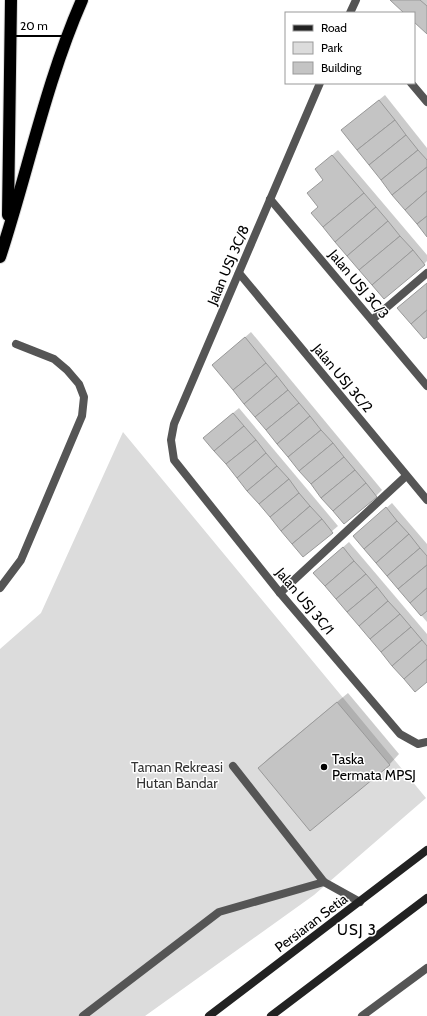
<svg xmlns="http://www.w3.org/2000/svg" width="427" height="1016" font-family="Cabin,sans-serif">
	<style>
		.green { fill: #dcdcdc }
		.shadow { fill: #0003 }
		.building { fill: #c4c4c4; stroke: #999 }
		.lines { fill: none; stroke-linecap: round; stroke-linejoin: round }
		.motorway-casing { stroke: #dbdbdb; stroke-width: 14 }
		.service { stroke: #555; stroke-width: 8 }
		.minor { stroke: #555; stroke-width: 8 }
		.secondary { stroke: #222; stroke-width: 8 }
		.motorway { stroke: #000; stroke-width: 12 }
		.poi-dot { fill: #000; stroke: #fff; stroke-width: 1.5 }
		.labels { text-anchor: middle; stroke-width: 3; stroke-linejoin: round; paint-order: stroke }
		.street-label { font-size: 14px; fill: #000; stroke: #fff }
		.poi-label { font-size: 14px; fill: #000; stroke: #fff; text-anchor: start }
		.park-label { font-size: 14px; fill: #333; stroke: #fff }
		.neighbourhood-label { font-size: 15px; letter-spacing: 1px; fill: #000; stroke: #fff }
	</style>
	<rect width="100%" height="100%" fill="#fff"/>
	<polygon class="green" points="123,432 426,798 314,895 145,1016 0,1016 0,649 41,613"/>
	<g class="shadow">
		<polygon points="391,0 427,0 427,33 414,21 414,13 405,13"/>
		<polygon points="385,95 427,148 427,236 348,125"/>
		<polygon points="338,150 427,255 427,261 424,264 319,206 324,179 322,164"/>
		<polygon points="251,332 382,490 376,496 213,365"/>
		<polygon points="239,408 338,526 303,556 210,432"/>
		<polygon points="392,503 427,544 427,622 354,536"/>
		<polygon points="349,542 427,634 427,681 320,567"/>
		<polygon points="348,693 399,754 389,765 259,768 269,758"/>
	</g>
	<g class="building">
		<polygon points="390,0 420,0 427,6 427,34 414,22 414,13 404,13"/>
		<polygon points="379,100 395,120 357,150 341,130"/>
		<polygon points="395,120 406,135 369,165 357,150"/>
		<polygon points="406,135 418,150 381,180 369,165"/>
		<polygon points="418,150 427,160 427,167 392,195 381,180"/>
		<polygon points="332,155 364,193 323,227 311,213 318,207 307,193 323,180 315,169"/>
		<polygon points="427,167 427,191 405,210 392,195"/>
		<polygon points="427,191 427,216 417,224 405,210"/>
		<polygon points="364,193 376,207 335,242 323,227"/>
		<polygon points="376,207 388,221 347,256 335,242"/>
		<polygon points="427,216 427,237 417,224"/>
		<polygon points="388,221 400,236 359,270 347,256"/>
		<polygon points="400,236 413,250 372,285 359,270"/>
		<polygon points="413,250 425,265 384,299 372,285"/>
		<polygon points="427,283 427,310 411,324 397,308"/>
		<polygon points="427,310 427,337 424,339 411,324"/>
		<polygon points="245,337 266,363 233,390 212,365"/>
		<polygon points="266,363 277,376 244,404 233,390"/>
		<polygon points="277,376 288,390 255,417 244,404"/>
		<polygon points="288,390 299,403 266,430 255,417"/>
		<polygon points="299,403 310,416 277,444 266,430"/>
		<polygon points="233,413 244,426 214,451 203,438"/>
		<polygon points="310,416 321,430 288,457 277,444"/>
		<polygon points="244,426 256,440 226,464 214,451"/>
		<polygon points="321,430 333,443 299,471 288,457"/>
		<polygon points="256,440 266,453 237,478 226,464"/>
		<polygon points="333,443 344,457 311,484 299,471"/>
		<polygon points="266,453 277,466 247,491 237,478"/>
		<polygon points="344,457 355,470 321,498 311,484"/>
		<polygon points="277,466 289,479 259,504 247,491"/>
		<polygon points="355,470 366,483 333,511 321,498"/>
		<polygon points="289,479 299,493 270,517 259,504"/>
		<polygon points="366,483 377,497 344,524 333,511"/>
		<polygon points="299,493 310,506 281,531 270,517"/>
		<polygon points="310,506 322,519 292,544 281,531"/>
		<polygon points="386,507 397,521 364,549 353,536"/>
		<polygon points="322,519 333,533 303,557 292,544"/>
		<polygon points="397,521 409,534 376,563 364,549"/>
		<polygon points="409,534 420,548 387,576 376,563"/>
		<polygon points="343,547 354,561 325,586 313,573"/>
		<polygon points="420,548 427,556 427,565 398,589 387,576"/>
		<polygon points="354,561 366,574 336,599 325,586"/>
		<polygon points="427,565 427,588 410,603 398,589"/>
		<polygon points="366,574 377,587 347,612 336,599"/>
		<polygon points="377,587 388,601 359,626 347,612"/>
		<polygon points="427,588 427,611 421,616 410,603"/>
		<polygon points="388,601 400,614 370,639 359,626"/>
		<polygon points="400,614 411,627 381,652 370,639"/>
		<polygon points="411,627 422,640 392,666 381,652"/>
		<polygon points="422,640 427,646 427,659 404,679 392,666"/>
		<polygon points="427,659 427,682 415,692 404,679"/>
		<polygon points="337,702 390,765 310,831 258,768"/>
	</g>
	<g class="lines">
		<defs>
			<g id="motorway">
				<polyline points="8,215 11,0"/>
				<path d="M0 257C28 171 46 82 82 0"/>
			</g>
		</defs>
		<use href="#motorway" class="motorway-casing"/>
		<g class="service">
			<polyline points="372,320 427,273"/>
			<polyline points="0,588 21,560 82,416 84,397 79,384 67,370 54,359 16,344"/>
			<polyline points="280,593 406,476"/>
			<polyline points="233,766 324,882 360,902"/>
			<polyline points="83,1016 219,912 324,882"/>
		</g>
		<g class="minor">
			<polyline points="350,13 356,0"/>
			<polyline points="320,83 174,424 171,440 174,460 280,593 400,734 418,744 427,742"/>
			<polyline points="411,83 427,102"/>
			<polyline points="270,199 427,386"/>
			<polyline points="239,273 427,500"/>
			<polyline points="362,1016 427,968"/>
		</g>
		<g class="secondary">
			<polyline points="209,1016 427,850"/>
			<polyline points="271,1016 427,898"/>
		</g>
		<use href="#motorway" class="motorway"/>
	</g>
	<circle class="poi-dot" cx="324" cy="767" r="4"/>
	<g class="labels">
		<g class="street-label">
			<text transform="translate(228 265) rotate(-67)" y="5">Jalan USJ 3C/8</text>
			<text transform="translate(359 284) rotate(50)" y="5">Jalan USJ 3C/3</text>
			<text transform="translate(343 378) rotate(50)" y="5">Jalan USJ 3C/2</text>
			<text transform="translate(305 601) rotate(50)" y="5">Jalan USJ 3C/1</text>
			<text transform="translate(311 923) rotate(-37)" y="5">Persiaran Setia</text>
		</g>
		<g class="poi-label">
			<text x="332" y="764">Taska<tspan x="332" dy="16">Permata MPSJ</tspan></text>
		</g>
		<g class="park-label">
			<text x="177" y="772">Taman Rekreasi<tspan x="177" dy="16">Hutan Bandar</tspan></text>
		</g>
		<g class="neighbourhood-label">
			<text x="357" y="935">USJ 3</text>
		</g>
	</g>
	<rect x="285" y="12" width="130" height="72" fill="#ffffff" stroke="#999999"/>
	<rect x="293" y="25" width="20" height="6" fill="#222222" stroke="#999999"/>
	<text x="321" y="32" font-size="12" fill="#000000">Road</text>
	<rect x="293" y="42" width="20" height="12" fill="#dcdcdc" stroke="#999999"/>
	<text x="321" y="52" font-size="12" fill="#000000">Park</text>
	<rect x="293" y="62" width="20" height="12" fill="#c4c4c4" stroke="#999999"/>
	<text x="321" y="72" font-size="12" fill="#000000">Building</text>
	<path d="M14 30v6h57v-6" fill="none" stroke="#000000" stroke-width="2"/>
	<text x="20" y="30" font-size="12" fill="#000000" stroke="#ffffff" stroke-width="3" paint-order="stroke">20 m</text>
</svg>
